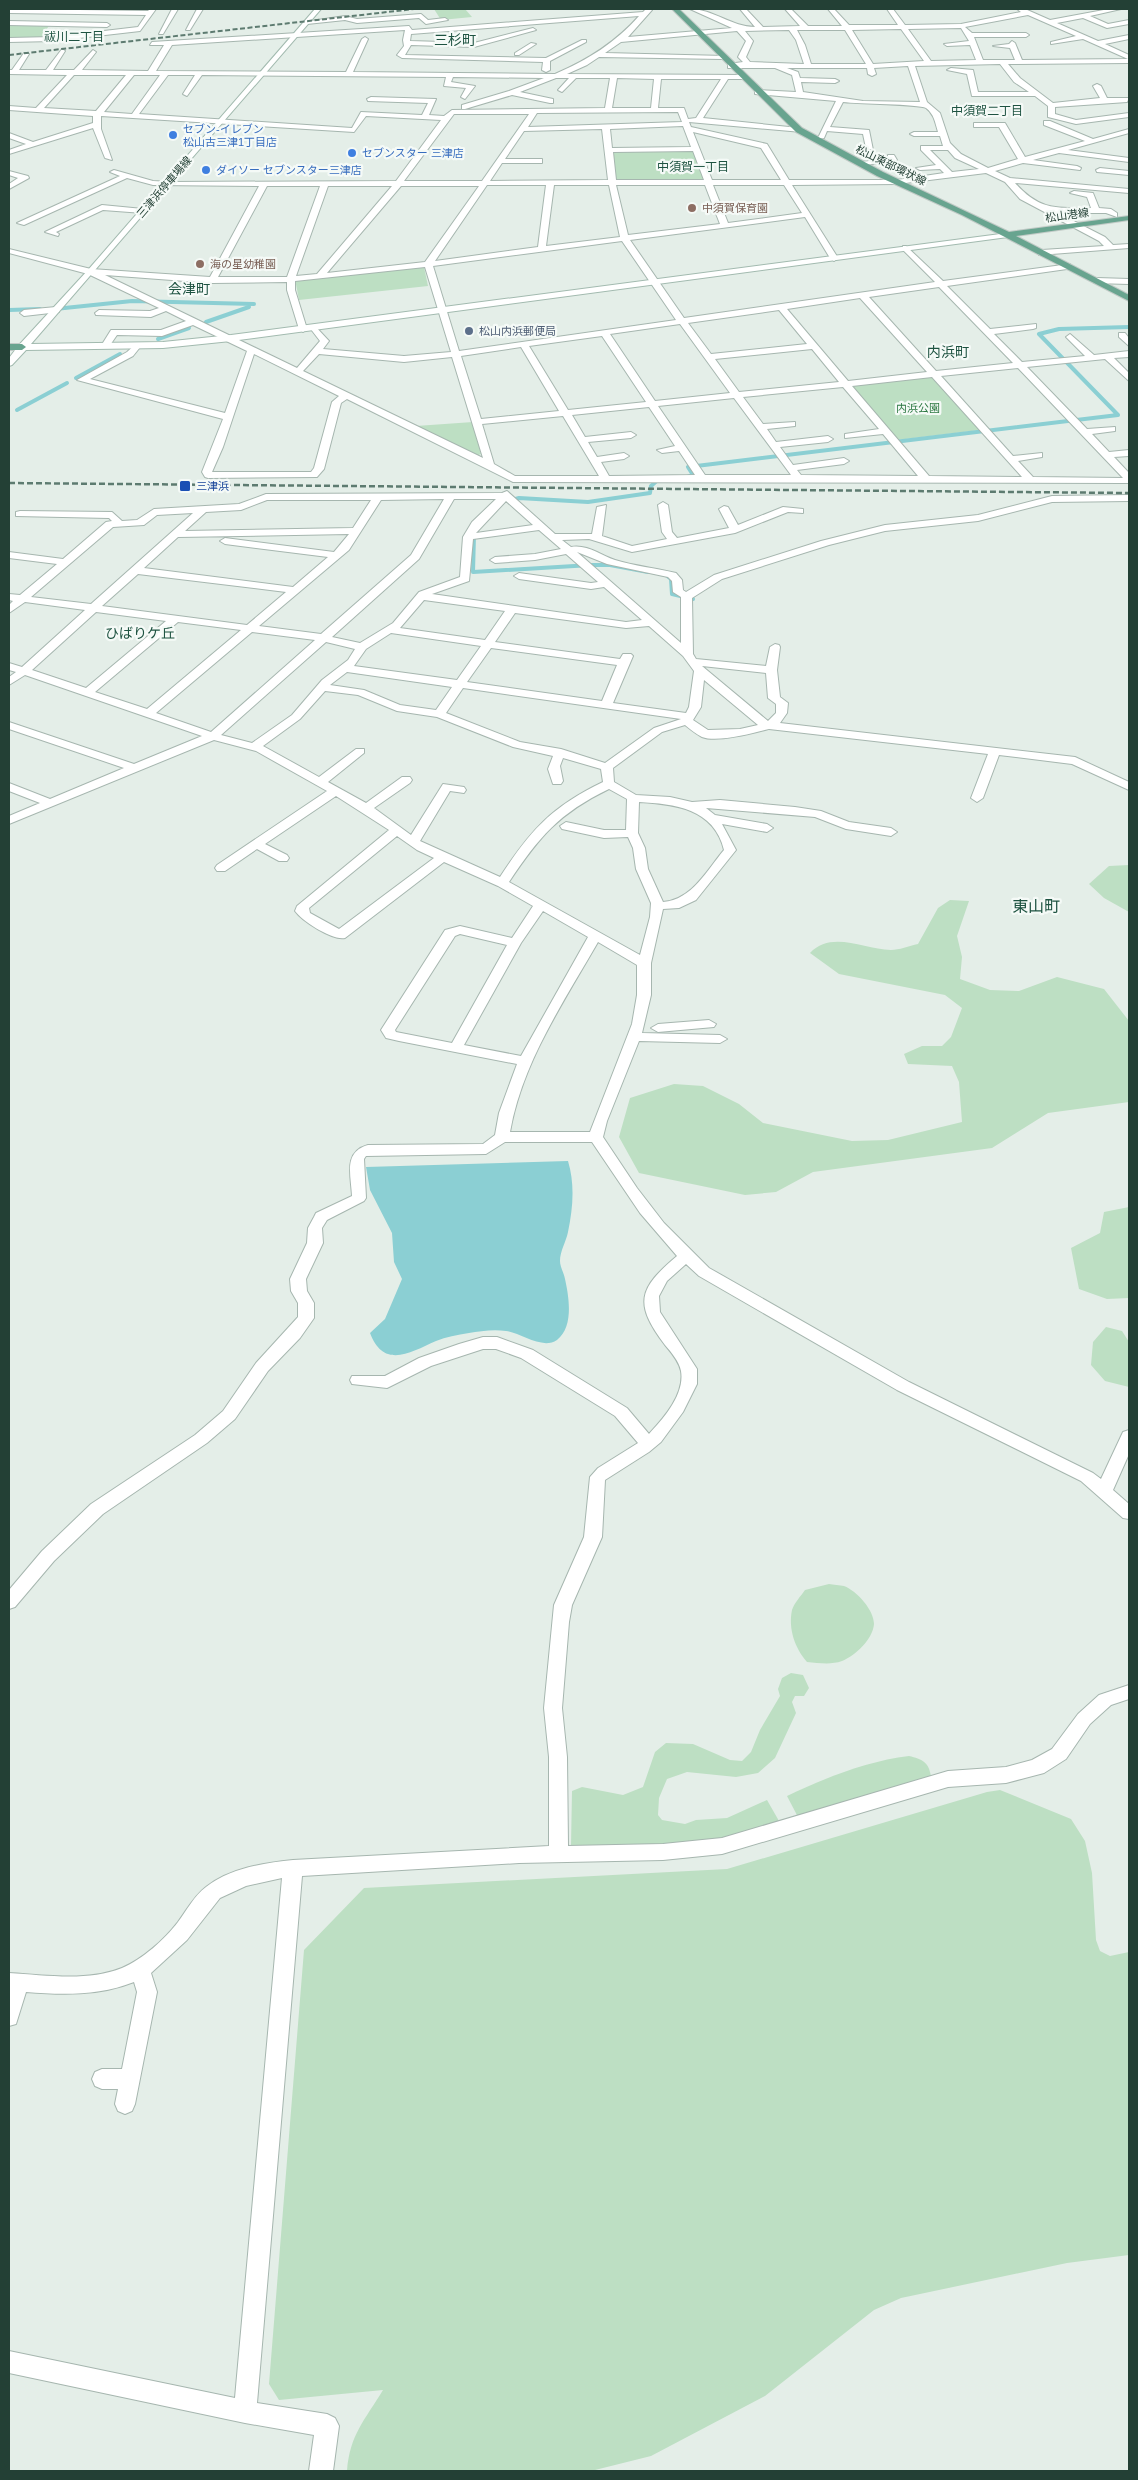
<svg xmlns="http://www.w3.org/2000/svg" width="1138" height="2480" font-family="Arial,'Noto Sans JP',sans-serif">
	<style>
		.green { fill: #bddfc3 }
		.water { fill: #8bcfd3 }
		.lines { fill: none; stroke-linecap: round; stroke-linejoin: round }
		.stream { stroke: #8bcfd3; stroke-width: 4 }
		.street-casing { stroke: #a6b6af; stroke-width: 2 }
		.secondary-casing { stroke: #a2baaf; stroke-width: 2 }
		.primary-casing { stroke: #c1cac6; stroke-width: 2 }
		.street { fill: #fff; fill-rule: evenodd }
		.secondary { fill: #fff; fill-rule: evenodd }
		.primary { fill: #68a48f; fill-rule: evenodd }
		.rail-far1 { stroke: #5d7b70; stroke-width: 2; stroke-dasharray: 5 2.5; stroke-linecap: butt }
		.rail { stroke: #5d7b70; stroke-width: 2.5; stroke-dasharray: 6 3; stroke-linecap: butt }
		.shop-dot { fill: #3f7fe0; stroke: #f5faf7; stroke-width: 2 }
		.education-dot { fill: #8d6e63; stroke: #f5faf7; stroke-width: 2 }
		.service-dot { fill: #5c6f8a; stroke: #f5faf7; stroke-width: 2 }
		.transit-dot { fill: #1a4fb4; stroke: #f5faf7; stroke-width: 2 }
		.labels { text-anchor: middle; stroke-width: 4.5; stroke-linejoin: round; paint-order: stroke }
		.far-shop-label { font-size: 11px; fill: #366cbe; stroke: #f5faf7; text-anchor: start }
		.far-street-label { font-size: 11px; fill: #234035; stroke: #f5faf7 }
		.far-education-label { font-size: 11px; fill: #785e54; stroke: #f5faf7; text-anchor: start }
		.far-service-label { font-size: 11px; fill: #4e5e75; stroke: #f5faf7; text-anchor: start }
		.far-park-label { font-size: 11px; fill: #2c7842; stroke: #f5faf7 }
		.far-transit-label { font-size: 11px; fill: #164399; stroke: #f5faf7; text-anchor: start }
		.far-neighbourhood-label { font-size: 12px; fill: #1e5341; stroke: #f5faf7 }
		.far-quarter-label { font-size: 14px; fill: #1e5341; stroke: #f5faf7 }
		.quarter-label { font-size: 16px; fill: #1e5341; stroke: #f5faf7 }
	</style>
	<rect width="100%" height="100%" fill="#e4eee8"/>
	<g class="green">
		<polygon points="434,9 465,9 472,17 441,20"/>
		<polygon points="9,23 50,24 41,38 9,39"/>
		<polygon points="694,150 704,182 615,182 611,151"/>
		<polygon points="424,267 428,286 299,300 295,279"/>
		<polygon points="931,377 980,430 897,440 851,385"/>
		<polygon points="473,422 481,454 476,456 416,426"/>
		<polygon points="1129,865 1129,912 1104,898 1089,884 1109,866"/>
		<path d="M950 900 969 901 957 936 962 957 960 979 990 990 1019 991 1057 977 1104 989 1129 1021V1102L1048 1113 992 1148 813 1172 776 1192 745 1195 639 1173 619 1137 630 1098 674 1084 703 1086 739 1104 763 1123 852 1141 888 1140 962 1122 959 1082 952 1066 908 1064 904 1054 922 1046H942L951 1037 962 1008 945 995 839 974 810 953C831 930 864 949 891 950 899 950 909 946 918 944L938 908Z"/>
		<polygon points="1129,1207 1129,1298 1107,1299 1079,1289 1071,1248 1100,1233 1104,1212"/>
		<polygon points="1106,1327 1122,1331 1129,1342 1129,1387 1105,1381 1091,1365 1093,1342"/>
		<path d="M829 1584C833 1585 840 1585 844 1586 857 1591 874 1610 874 1624 873 1639 855 1656 842 1661 831 1665 819 1663 807 1662 795 1648 788 1629 792 1610 794 1603 801 1596 805 1590Z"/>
		<polygon points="791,1673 803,1675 809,1688 804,1696 795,1696 792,1702 796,1713 775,1758 758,1773 736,1777 687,1772 667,1779 659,1798 658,1815 662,1820 685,1824 696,1820 727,1818 767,1800 779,1821 720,1842 664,1846 571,1846 572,1791 582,1787 623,1795 643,1787 655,1752 666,1743 693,1744 730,1760 742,1761 751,1752 760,1730 780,1696 778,1689 782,1678"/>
		<path d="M909 1756C922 1759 929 1762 931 1777L799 1819 787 1796C825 1778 867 1761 909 1756Z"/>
		<path d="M1000 1790 1071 1819 1085 1841 1092 1873 1096 1940 1100 1951 1110 1956 1129 1952V2255L1067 2263 901 2298 874 2310 765 2396 651 2456 591 2471H347C350 2434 365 2420 383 2390L279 2400 269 2384 304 1950 364 1888 727 1869 987 1792Z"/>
	</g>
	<path class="water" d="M568 1161C575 1184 573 1208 568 1232 566 1242 560 1251 560 1261 560 1267 564 1273 565 1279 569 1297 574 1327 557 1340 542 1350 521 1333 506 1331 494 1329 480 1331 469 1333 457 1335 446 1337 436 1341 411 1352 384 1370 370 1333L385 1319 402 1279 394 1262 392 1233 370 1190 366 1167Z"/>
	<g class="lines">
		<g class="stream">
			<polyline points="55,309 132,301 254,304"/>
			<polyline points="9,310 40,309"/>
			<polyline points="206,322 249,307"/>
			<polyline points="158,339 189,328"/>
			<polyline points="76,378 120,354"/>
			<polyline points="17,410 67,383"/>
			<polyline points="687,477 693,475 688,467 1118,415 1039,334 1059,329 1129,327"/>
			<polyline points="508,501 519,498 588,502 650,493 651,486 660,478"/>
			<polyline points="474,535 473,572 591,565 610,565 648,572"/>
			<polyline points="666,575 671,579 672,594 693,599"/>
		</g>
		<defs>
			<g id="street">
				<polygon points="9,9 148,11 150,9 156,9 140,31 53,41 9,42 9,38 53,37 138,27 146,15 9,13"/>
				<polygon points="172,9 178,9 163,34 159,34"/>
				<polygon points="197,9 203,9 190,30 186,30"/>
				<path d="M646 9 652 10 628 37 732 28 690 9C713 9 732 27 755 27L740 9H746L763 27 800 26 785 9H791L808 26H842L828 9H834L849 25H898L887 9H893L905 25 961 24 1021 12 1017 9H1025L1050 20 1109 9H1121L1090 16 1108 24 1129 20V24L1107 28 1083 18 1057 23 1098 41 1129 35V39L1105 44 1129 55V63L1008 64 1020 78 1053 103 1100 98 1093 86 1097 84 1101 86 1107 98H1129L1127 102 1055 107V114L1076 120 1129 113V117L1076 124 1048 117V106L1035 96H972L967 74 947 70 951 68 973 70 978 92H1029L1014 82 1000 64 915 66 927 102 940 113 950 143 961 154 988 168 1018 159 999 127H974V123H1005L1025 157 1085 141 1044 125V121H1050L1093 139 1129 129V133L1068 150 1129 158V162L1059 153 1033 160 1077 166 1081 168 1080 170 1023 163 995 171 1010 178 1129 189V193L1015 183C1040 211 1056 208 1091 208L1087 197 1070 193 1074 191 1093 193 1099 208 1111 209 1117 213V217L1106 213H1058L1105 237 1113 245 1129 244V248L1039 255 1038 253 1042 250 1104 246 1099 241 1020 199 1005 182 986 173 897 184 792 185 838 258 834 261 830 258 805 217 630 240 684 318 935 282 903 250V246H906L943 281 1070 264 1071 266 1067 269 947 286 990 329 1036 324V328L1033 329 994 334 1022 362 1085 356 1066 337 1070 334 1094 355 1129 351V357L1114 358 1129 373V381L1105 359 1027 367 1087 429 1115 427V431L1092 434 1109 452 1129 450V456L1114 457 1129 473V483L513 482 347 399 341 403 324 469 317 477 208 478 205 477 202 472 223 419 77 380 127 352 137 343 141 346 133 356 90 379 225 413 247 351 193 325 162 336 117 335 108 348H102L101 346 111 330H161L186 321 166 311 151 317 96 315 95 313 99 310 150 311 159 308 88 274 9 253V249L91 269 210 277 259 186 153 185 127 178 24 225 17 223 120 176 110 172 114 170 153 181 170 182 396 181 441 120 366 116 354 132 101 116V129L112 160 105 158 93 128 9 154V150L26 144 9 138V133L33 142 93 123V116L9 110V106L36 108 67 75 9 74V70H12L24 53 29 54 19 70H46L62 49 65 51 53 70H74L93 50 96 52 82 70 148 71 164 45H150L152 42 409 26 412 30 643 12ZM1028 15 1076 36 1051 42V44L1083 39 1128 59 1022 60 1015 43 1012 41 1009 44 993 46 1010 48 1015 60H983L974 37H1026L1029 35 1026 33H972L965 27ZM639 16C615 43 588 60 555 74L353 72 368 39 365 37 362 39 346 72 156 71 172 45 405 30 403 40 404 46 397 55 402 58 543 62 542 70 546 72 550 70V61L586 42V40H582L546 58 405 55 411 45 474 47 536 30 533 28 474 43 410 41 411 34ZM961 28 969 41 944 44 947 46 970 45 976 60 931 61 908 29ZM901 29 924 61 873 64 852 30ZM789 30 796 40 804 64 750 62 746 57 753 41 745 31ZM797 30H845L866 64H811L805 45ZM737 31 746 41 738 57 743 62 728 64V68H775L792 75 796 92 758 90H755V94L836 101 818 138H824L827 131 863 134 866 148 873 150 869 130 830 127 843 102C857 104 919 104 926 108 934 114 935 122 938 132H914L910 134 914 136H940L943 146H921V150L936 165 916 168 920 170 940 169 944 173 897 180H789L767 144 691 127 689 122 802 132 803 130 799 128 703 118 728 79H743L746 75 567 74 587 65 599 57 723 59 725 56 605 53 621 42ZM908 66 920 102 863 101 803 92 801 82 835 83 839 81 835 79 800 78 798 72 787 68H867L868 74 872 76 876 74 874 68ZM74 75H126L96 111 44 108ZM134 75H160L132 114 104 112ZM168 75H195L183 94 187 96 202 75 446 77 444 86 466 88 461 97 465 99 475 86 451 82 453 77 544 78 509 91 462 105V109H465L512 95 550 103H553V99L520 92 556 78H569L558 90 562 92 576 78H610L605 108 452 110 444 116 429 115 436 99 371 97 367 99 368 101 428 103 422 115 361 112 352 128 139 114ZM617 78 654 79 651 108H612ZM661 79H721L696 118 688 119 684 108H658ZM678 112 682 122 528 127 537 113ZM454 114H529L482 181H404ZM683 126 691 147 612 148 610 129ZM602 129 608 180 490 181 502 163H542V159H505L524 131ZM693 132 761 148 781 180H712ZM930 150H948L955 158 979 169 952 172ZM693 151 704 180H616L613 152ZM487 185H546L538 247 435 261ZM554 185H609L620 237 546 246ZM616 185H705L720 224 628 235ZM713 185H784L802 213 728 223ZM267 186H320L287 277H218ZM328 186H392L317 274 296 276ZM401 186H479L425 262 327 273ZM622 241 676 320 459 351 433 266ZM425 267 451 352 404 356 323 349 329 341 314 325 310 328 320 341 297 368 105 275 212 283 287 282V290L299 329 303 332 307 329 295 290V281ZM939 287 1013 363 936 371 869 297ZM860 298 927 372 848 381 787 309ZM779 310 807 344 711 354 688 323ZM680 324 730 393 655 401 610 334ZM602 336 646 402 568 410 529 346ZM521 347 559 411 481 419 461 356ZM812 349 839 382 739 392 715 359ZM254 354 339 396 332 402 314 468 311 472H212L223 447ZM319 354 404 362 452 357 483 458 303 371ZM1018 368 1123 478 1033 477 1018 461 1042 457V453L1013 456 941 376ZM932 377 1022 477 929 476 852 386ZM843 387 879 429 845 434V438L883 434 918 476 801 475 797 470 844 464 849 461 844 458 793 465 780 447 828 442 833 439 828 436 776 442 767 429 795 426V422L763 424 743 397ZM734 398 791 475H705L658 406ZM649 407 675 446 657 450 662 453 679 451 695 475 609 476 601 462 624 459 629 456 624 453 597 457 588 442 631 438 636 435 631 432 585 437 572 415ZM563 416 599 476H515L494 464 482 424Z"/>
				<polygon points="421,14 428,20 445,18 448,20 426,24 419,18 357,23 345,20 307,24 304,22 345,16 357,19"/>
				<polygon points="9,21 107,23 110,25 107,27 9,25"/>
				<polygon points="531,43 536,44 519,55 515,55 515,53"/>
				<polygon points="888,155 894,155 897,160 893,162 860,165 856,163 888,158"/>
				<polygon points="1100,168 1129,171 1129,175 1097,172 1096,170"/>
				<polygon points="9,171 28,176 29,178 9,189 9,184 18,178 9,175"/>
				<polygon points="102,205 143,209 147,211 143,213 103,210 56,232 59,234 58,236 45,232"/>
				<polygon points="1097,278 1129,279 1129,284 1094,283 1093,281"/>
				<polygon points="56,307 59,308 59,312 24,316 20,313 24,310"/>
				<polygon points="1119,333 1125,333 1129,338 1129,346 1119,337"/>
				<path d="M507 491 555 534H592L597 507 606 505 602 536 632 546 667 539 662 532 658 505 663 502 668 505 672 532 677 538 729 528 719 509 724 506 728 507 738 525 783 507 803 509V513L788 512 735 533 632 552 589 539 562 540 571 547C587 544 600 555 615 560 634 566 656 568 676 573L682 580 683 590 686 592 714 575 821 541 885 525 978 515 1052 496 1129 495V501L1052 502 978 521 885 531 829 545 722 579 692 598 693 654 696 659 766 666 770 647 775 644 779 645 780 647 777 670 780 697 788 703 787 713 780 723 1075 757 1129 782V790L1072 764 999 755 983 798 977 802 971 798 988 754 769 729C754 733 717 743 702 737 696 734 690 729 685 725L662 732 613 768 614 782 636 795 670 797 692 802 720 800 795 807 821 811 849 822 891 828 897 832 891 836 846 829 815 817 706 808 715 815 767 824 773 828 767 832 722 824 736 850 696 900 679 908 663 909 651 963V995L642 1033 720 1035 727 1039 720 1043 639 1041 607 1121 603 1137 637 1188 664 1223 709 1268 909 1382 1093 1473 1101 1479 1123 1432 1129 1430V1454L1113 1490 1129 1504V1519L1123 1518 1081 1481 897 1390 699 1276 686 1264 667 1281 659 1296 660 1312 697 1369V1384L683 1412 661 1442 649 1452 605 1480 602 1537 572 1605 569 1622 562 1708 567 1757 568 1846 663 1844 722 1838 948 1771 1006 1767 1032 1760 1052 1749 1078 1714 1099 1695 1129 1685V1699L1111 1705 1090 1724 1066 1759 1044 1773 1006 1783 948 1787 722 1854 663 1860 519 1863 302 1876 257 2403 327 2414 335 2418 339 2426 333 2471H309L314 2435 245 2423 9 2373V2351L235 2398 282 1878 246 1886 220 1898 187 1940 151 1973 157 1992 135 2104 132 2111 125 2114 118 2111 115 2104 118 2089H102L95 2086 92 2079 95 2072 102 2069H122L137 1992 134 1982C99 1996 62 1995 26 1992L16 2024 9 2026V1973C45 1975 88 1982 122 1968 143 1959 164 1940 178 1922 187 1910 194 1896 206 1887 230 1868 264 1863 293 1860L549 1846V1757L544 1708 554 1605 584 1537 590 1477 598 1468 638 1443 615 1416 521 1358 496 1349H483L431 1366 387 1388 352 1384 350 1380 352 1376H385L419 1358 459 1344 483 1337H497L533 1350 627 1408 649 1434C664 1418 685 1394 681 1371 679 1361 671 1352 665 1345 633 1303 639 1288 677 1256L640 1213 592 1142H505L486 1154 366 1156 364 1159 366 1198 364 1201 327 1220 322 1228 323 1243 306 1279 307 1291 314 1303V1318L300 1338 268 1371 235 1419 207 1443 103 1514 54 1561 15 1607 9 1609V1590L42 1551 91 1504 195 1435 223 1411 256 1363 298 1317V1303L291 1291 290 1279 307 1243 308 1228 314 1217 316 1213 352 1196C351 1175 343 1152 368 1145L483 1144 495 1135 499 1113 517 1064 399 1041 386 1038 381 1030 445 930 460 926 512 938 533 906 498 886 444 862 345 938C333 941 302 921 295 911L297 906 389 830 336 796 265 844 287 855 289 858 287 861H279L257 849 225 871H217L215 868 217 865 327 791 256 751 214 740 9 824V816L40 803 9 791V783L50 799 124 768 9 729V722L134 764 202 736 25 675 9 685V677L16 672 9 670V663L22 667 85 610 25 602 9 613V605L13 601 9 600V594L20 595 57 564 9 558V552L63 559 106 522 112 521 109 518 16 516V512L20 511 112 512 122 521 137 520 154 509 239 504 266 494 502 493ZM444 499 411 555 321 634 259 626 349 550 381 500ZM454 499H496L472 522 463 537 460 577 419 592 393 623 360 643 332 637 419 559ZM267 500H371L353 528 185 531 206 512 241 510ZM506 501 533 525 476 533ZM193 513 91 604 31 597 113 527 144 525 157 515ZM539 530 561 549 535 554 495 557 490 560 495 563 535 560 566 554 598 582 591 583 519 573 514 576 519 579 591 589 604 587 642 620 626 622 432 594 469 581 473 539ZM349 534 334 552 225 538 220 541 225 544 328 557 293 587 144 568 178 537ZM577 552 607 564 668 577 672 581 673 592 681 597V643ZM138 574 286 592 247 625 102 606ZM424 600 505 611 485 640 400 628ZM96 612 166 621 86 688 32 670ZM515 613 626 628 649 626 683 656 694 671 689 707 686 713 613 703 633 656 631 654H623L620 659 495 642ZM178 622 241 630 147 709 95 692ZM252 632 315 640 211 732 156 713ZM391 633 481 646 457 680 354 666 366 649ZM326 642 355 649 348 660 322 680 292 715 252 743 221 735ZM491 648 617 665 602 701 467 682ZM702 666 766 673 768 698 776 704V713L768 721ZM347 672 452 687 436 710 400 705 364 690 330 685ZM704 680 758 725 740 729 708 730 693 720 701 707ZM463 688 681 719 654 728 605 763 561 749 520 742 446 713ZM325 691 358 695 397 711 437 717 513 747 553 756 548 769 553 784H561L563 781 560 766 563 758 601 769 603 782C551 807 530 831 500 877L420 841 450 791 464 793 466 790 464 787 443 784 411 835 374 808 410 783 412 780 410 777H402L366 803 328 782 364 753V749H356L319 777 263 746 300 719ZM609 789 627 799 626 830H604L566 822 560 826 562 829 604 838 628 837 633 848 636 869 651 903 650 917 640 955 509 882C539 837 559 813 609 789ZM639 802C674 804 714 808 724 850 707 870 692 900 663 902L648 869 645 848 638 833ZM397 836 417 850 434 858 339 929 310 913 309 908ZM543 911 588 937 521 1056 464 1045 521 943ZM460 934 507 945 452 1043 396 1032 395 1030 455 936ZM598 942 637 965V995L632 1024 590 1132H510C522 1063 563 1003 598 942Z"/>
				<polygon points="709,1020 716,1024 714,1027 658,1032 651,1028 658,1024"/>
			</g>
			<polygon id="secondary" points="315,9 321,9 31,344 163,342 231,335 1008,233 1012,235 1008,237 231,341 163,348 26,350 12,365 9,366 9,358 19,345 88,270"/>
			<g id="primary">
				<polygon points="672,9 679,9 802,128 883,172 1009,232 1129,216 1129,220 1016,236 1129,295 1129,301 962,215 877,176 796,132"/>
				<polygon points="9,344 22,344 26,347 22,350 9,350"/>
			</g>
		</defs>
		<use href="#street" class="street-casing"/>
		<use href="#secondary" class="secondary-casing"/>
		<use href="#primary" class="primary-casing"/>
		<use href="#street" class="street"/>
		<use href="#secondary" class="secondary"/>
		<use href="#primary" class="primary"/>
		<polyline class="rail-far1" points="9,55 414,9"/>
		<polyline class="rail" points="9,483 1129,493"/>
	</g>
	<g class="shop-dot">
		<circle cx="173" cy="135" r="5"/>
		<circle cx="352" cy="153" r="5"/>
		<circle cx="206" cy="170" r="5"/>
	</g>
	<g class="education-dot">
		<circle cx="692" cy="208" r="5"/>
		<circle cx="200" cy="264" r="5"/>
	</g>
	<circle class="service-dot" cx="469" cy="331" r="5"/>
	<rect class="transit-dot" x="179" y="480" width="12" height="12" rx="2.5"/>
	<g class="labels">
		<g class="far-shop-label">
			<text x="183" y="133">セブン-イレブン<tspan x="183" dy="13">松山古三津1丁目店</tspan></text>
			<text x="362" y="157">セブンスター 三津店</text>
			<text x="216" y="174">ダイソー セブンスター三津店</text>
		</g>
		<g class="far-street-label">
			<text transform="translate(891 165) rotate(26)" y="4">松山東部環状線</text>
			<text transform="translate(164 187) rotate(-49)" y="4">三津浜停車場線</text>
			<text transform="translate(1067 215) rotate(-8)" y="4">松山港線</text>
		</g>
		<g class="far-education-label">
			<text x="702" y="212">中須賀保育園</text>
			<text x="210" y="268">海の星幼稚園</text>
		</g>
		<g class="far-service-label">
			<text x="479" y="335">松山内浜郵便局</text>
		</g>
		<g class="far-park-label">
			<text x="918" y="412">内浜公園</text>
		</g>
		<g class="far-transit-label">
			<text x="196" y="490">三津浜</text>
		</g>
		<g class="far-neighbourhood-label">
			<text x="74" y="41">祓川二丁目</text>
			<text x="987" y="115">中須賀二丁目</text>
			<text x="693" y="171">中須賀一丁目</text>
		</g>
		<g class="far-quarter-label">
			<text x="455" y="45">三杉町</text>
			<text x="189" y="294">会津町</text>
			<text x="948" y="357">内浜町</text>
			<text x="140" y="638">ひばりケ丘</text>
		</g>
		<g class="quarter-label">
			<text x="1036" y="912">東山町</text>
		</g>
	</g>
	<rect width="1138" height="2480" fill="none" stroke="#234035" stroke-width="20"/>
</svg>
